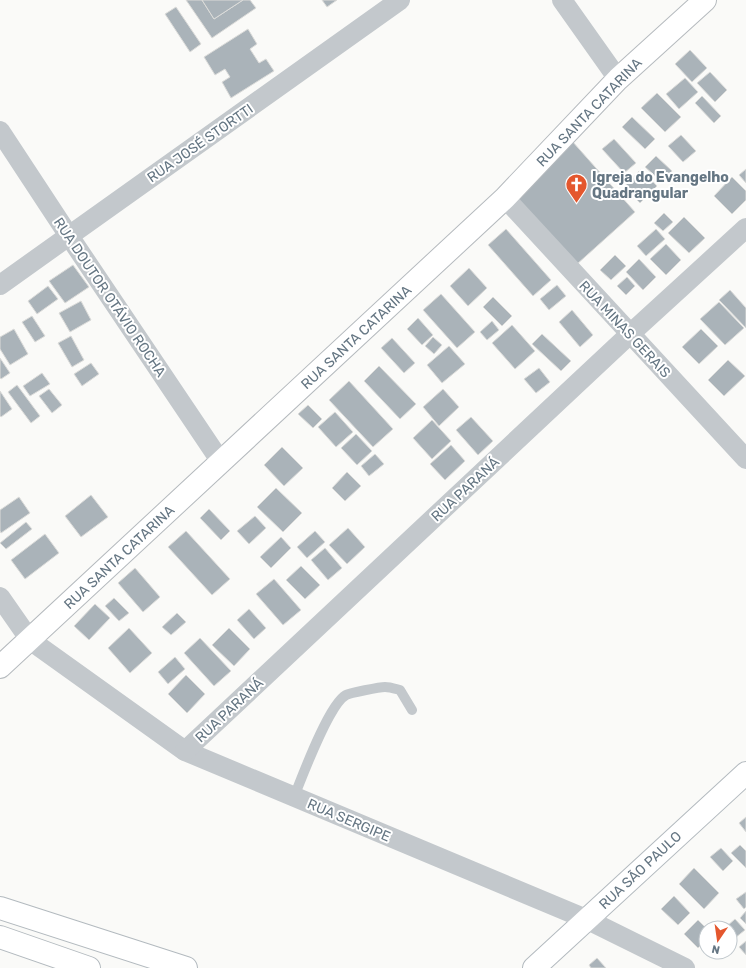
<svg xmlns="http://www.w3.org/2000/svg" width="746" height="968" font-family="Rubik,sans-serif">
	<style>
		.building { fill: #aab3b9; stroke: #dcdcda }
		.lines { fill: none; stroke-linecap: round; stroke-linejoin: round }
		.secondary-casing { stroke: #b3babf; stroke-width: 24 }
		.primary-casing { stroke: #b5babe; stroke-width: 24 }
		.lane { stroke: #c3c8cc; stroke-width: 10 }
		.street { stroke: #c3c8cc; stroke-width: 20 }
		.secondary { stroke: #fff; stroke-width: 22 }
		.primary { stroke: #fff; stroke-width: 22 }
		.labels { text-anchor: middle; stroke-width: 4; stroke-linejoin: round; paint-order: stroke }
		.street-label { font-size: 14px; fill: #657683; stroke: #fff }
		.poi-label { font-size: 14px; font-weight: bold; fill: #657683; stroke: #fff; text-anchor: start }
	</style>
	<rect width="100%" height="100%" fill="#fafaf8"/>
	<g class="building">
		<polygon points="186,0 202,0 214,19 243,0 250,0 256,8 212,38"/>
		<polygon points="202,0 243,0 214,19"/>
		<polygon points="322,0 337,0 327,7"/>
		<polygon points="176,7 201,44 190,52 165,14"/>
		<polygon points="248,29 257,44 250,49 259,63 266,59 274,71 231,98 222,82 230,77 225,69 215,75 204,57"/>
		<polygon points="690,50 707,68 692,82 675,64"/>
		<polygon points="710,72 727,90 715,102 697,83"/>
		<polygon points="685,78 698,92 679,109 666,94"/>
		<polygon points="657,93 681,117 665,132 641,108"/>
		<polygon points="702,96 721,116 714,123 695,103"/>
		<polygon points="632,117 655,139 645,149 622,127"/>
		<polygon points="681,135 696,151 683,162 668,146"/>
		<polygon points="614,139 636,163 624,173 602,149"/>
		<polygon points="572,141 635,212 576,265 516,199"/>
		<polygon points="656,156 672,171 662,182 645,167"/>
		<polygon points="641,169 657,186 640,203 624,187"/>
		<polygon points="746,169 746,183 739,175"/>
		<polygon points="732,177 746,191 746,200 732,214 714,196"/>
		<polygon points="664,213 673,222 663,231 654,223"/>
		<polygon points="684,217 705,238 689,253 668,233"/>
		<polygon points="506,229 551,280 533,296 488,245"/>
		<polygon points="656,229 665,239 646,256 637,246"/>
		<polygon points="666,244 681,260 666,275 650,259"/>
		<polygon points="615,255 626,266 611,280 600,270"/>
		<polygon points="639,259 656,277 643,290 626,272"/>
		<polygon points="73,265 89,287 65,303 49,281"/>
		<polygon points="469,268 487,288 468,306 450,286"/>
		<polygon points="627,277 635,286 626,295 617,286"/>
		<polygon points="557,285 566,296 549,310 540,299"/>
		<polygon points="48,286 58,299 37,314 28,301"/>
		<polygon points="730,290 746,308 746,328 719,300"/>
		<polygon points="441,294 475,332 457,348 423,310"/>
		<polygon points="493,297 512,316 502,326 483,307"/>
		<polygon points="81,301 91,320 70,332 59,313"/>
		<polygon points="719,302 744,328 725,345 700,319"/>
		<polygon points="572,310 593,335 580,347 559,322"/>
		<polygon points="32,316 45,336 35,342 22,322"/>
		<polygon points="418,318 433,335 422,345 407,329"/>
		<polygon points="492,321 499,330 487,340 480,332"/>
		<polygon points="512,325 535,351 515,369 492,343"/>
		<polygon points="14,329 28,354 10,365 0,349 0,337"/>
		<polygon points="701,329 718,346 699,364 682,347"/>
		<polygon points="542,334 571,361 561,371 532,344"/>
		<polygon points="71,336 84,360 72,367 58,343"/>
		<polygon points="433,337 442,345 434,354 425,346"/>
		<polygon points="392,338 415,363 404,373 381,348"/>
		<polygon points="449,346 465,364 442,383 427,365"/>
		<polygon points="0,358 10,373 1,379 0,378"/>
		<polygon points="728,360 745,376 724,396 708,380"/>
		<polygon points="91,363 99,374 82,386 74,374"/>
		<polygon points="379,366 416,404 400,419 364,381"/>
		<polygon points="539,368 550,382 536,393 524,379"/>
		<polygon points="42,373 50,384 30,396 23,386"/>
		<polygon points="349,381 393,429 373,447 329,400"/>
		<polygon points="17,385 40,416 31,423 8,392"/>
		<polygon points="49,389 62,405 52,413 39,396"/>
		<polygon points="443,389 459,407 439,426 423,407"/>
		<polygon points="0,391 12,409 1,417 0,416"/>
		<polygon points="308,405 322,419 313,428 298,414"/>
		<polygon points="335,412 353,432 336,447 318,427"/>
		<polygon points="471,417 493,441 478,455 456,430"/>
		<polygon points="432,420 451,441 432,459 413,438"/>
		<polygon points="356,434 372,451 357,465 341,448"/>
		<polygon points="451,445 465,461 445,480 430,464"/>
		<polygon points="282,447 303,468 284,486 264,465"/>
		<polygon points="375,454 384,464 369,476 361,466"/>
		<polygon points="347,472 361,486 345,501 332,488"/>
		<polygon points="276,488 302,513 283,532 257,507"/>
		<polygon points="91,495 108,517 81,537 65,516"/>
		<polygon points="19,497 30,513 1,533 0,531 0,510"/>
		<polygon points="209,509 230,531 221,540 200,518"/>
		<polygon points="255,516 266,528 249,544 237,531"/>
		<polygon points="26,522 32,529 6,549 0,543"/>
		<polygon points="348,528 365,547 347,564 329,545"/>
		<polygon points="186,531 230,579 212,595 168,547"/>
		<polygon points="315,531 325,542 307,558 297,547"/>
		<polygon points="45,534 59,553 25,579 11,560"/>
		<polygon points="281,537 291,548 271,568 260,557"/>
		<polygon points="325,548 342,568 328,580 311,560"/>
		<polygon points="301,566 320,585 305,599 286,580"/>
		<polygon points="135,568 160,597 143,612 118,583"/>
		<polygon points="274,579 301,610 283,625 256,594"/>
		<polygon points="114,598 129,613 119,621 105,606"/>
		<polygon points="95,604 110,618 89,640 74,626"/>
		<polygon points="249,609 266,628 254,639 237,620"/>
		<polygon points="177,613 186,622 171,635 162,627"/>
		<polygon points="129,628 152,653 130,673 108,648"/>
		<polygon points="229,628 250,649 234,666 212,645"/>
		<polygon points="200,638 231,671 214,686 184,653"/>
		<polygon points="175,657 185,669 168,684 158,672"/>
		<polygon points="186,675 205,694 187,713 168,694"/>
		<polygon points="746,817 746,832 739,823"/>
		<polygon points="740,845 746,851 746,868 731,853"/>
		<polygon points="721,848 733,861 723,871 710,857"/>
		<polygon points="694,868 719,893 704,909 679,884"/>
		<polygon points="746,892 746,907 744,909 736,899"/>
		<polygon points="674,896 690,913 678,925 661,909"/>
		<polygon points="746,911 746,924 740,918"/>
		<polygon points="735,919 745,930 735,938 730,932 730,928 726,927"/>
		<polygon points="698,920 706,928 706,940 698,948 684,934"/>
		<polygon points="746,941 746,955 739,947"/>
		<polygon points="597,958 606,968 591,968 589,965"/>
	</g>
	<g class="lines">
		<defs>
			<g id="secondary">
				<polyline points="0,908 186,968"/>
				<polyline points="0,937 89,968"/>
				<polyline points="534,968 746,773"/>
			</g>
			<polyline id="primary" points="0,667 505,198 618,79 705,0"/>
		</defs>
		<use href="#secondary" class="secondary-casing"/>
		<use href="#primary" class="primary-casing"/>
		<path class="lane" d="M294 797C302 777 329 704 346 695 349 693 380 687 385 687 390 687 396 689 400 690L412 710"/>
		<g class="street">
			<polyline points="562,0 618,79"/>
			<polyline points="0,131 69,236 221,462"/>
			<polyline points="505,198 746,459"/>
			<polyline points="0,285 400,0"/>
			<polyline points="0,597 30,640 185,751 586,919 685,968"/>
			<polyline points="185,751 630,334 746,228"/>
		</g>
		<use href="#secondary" class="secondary"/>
		<use href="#primary" class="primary"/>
	</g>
	<defs>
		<symbol id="church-pin" viewBox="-11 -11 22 30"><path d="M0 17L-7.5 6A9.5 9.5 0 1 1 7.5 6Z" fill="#e4572e" stroke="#fff"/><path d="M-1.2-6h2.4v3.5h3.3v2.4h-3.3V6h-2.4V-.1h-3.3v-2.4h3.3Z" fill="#fff"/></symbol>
	</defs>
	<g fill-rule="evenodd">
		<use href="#church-pin" x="564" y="172" width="25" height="34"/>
	</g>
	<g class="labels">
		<g class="street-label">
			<text transform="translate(589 112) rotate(-46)" y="5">RUA SANTA CATARINA</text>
			<text transform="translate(200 143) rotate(-35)" y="5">RUA JOSÉ STORTTI</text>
			<text transform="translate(110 297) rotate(56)" y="5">RUA DOUTOR OTÁVIO ROCHA</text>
			<text transform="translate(625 329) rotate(47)" y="5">RUA MINAS GERAIS</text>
			<text transform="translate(356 337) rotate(-43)" y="5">RUA SANTA CATARINA</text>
			<text transform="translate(465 489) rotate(-43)" y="5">RUA PARANÁ</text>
			<text transform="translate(119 557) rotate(-43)" y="5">RUA SANTA CATARINA</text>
			<text transform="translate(229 710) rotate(-43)" y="5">RUA PARANÁ</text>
			<text transform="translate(349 820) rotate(23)" y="5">RUA SERGIPE</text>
			<text transform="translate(640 870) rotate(-43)" y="5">RUA SÃO PAULO</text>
		</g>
		<g class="poi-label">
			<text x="592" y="182">Igreja do Evangelho<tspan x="592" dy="16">Quadrangular</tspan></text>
		</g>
	</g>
	<g transform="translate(718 940) rotate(193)"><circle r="19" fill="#ffffff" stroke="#c1c8cd"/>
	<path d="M0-3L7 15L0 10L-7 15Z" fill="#e4572e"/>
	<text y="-6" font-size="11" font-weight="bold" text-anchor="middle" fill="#657683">N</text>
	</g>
</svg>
